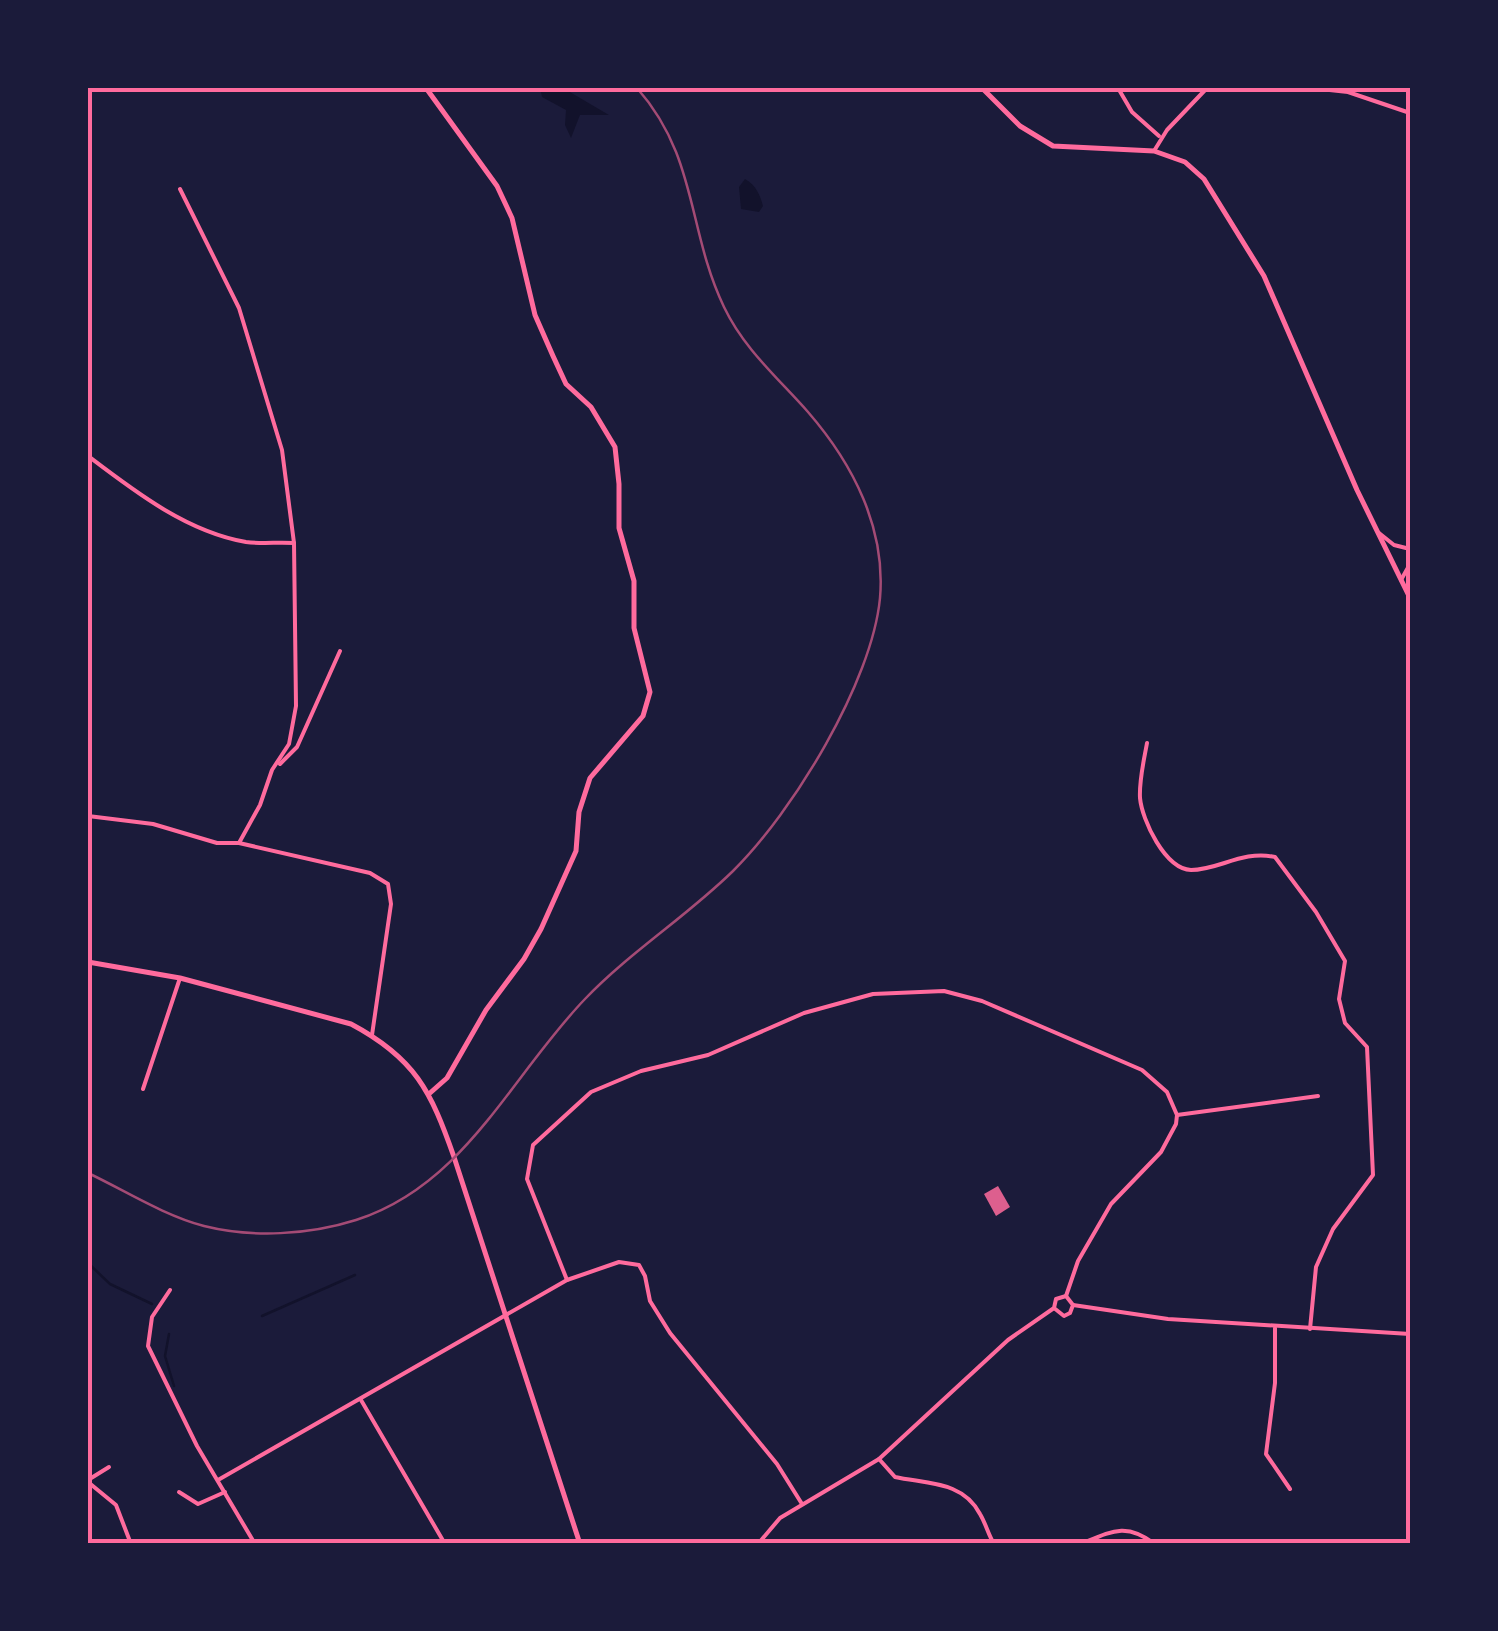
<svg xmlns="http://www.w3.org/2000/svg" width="1498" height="1631" font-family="'Varela Round',sans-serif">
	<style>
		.water { fill: #12122b }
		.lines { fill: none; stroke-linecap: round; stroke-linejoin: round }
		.stream { stroke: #12122b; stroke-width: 2.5 }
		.building { fill: #dd5f8e }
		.minor { stroke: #ff6b9d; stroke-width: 4 }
		.tertiary { stroke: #ff6b9d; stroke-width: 5 }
		.secondary { stroke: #ff6b9d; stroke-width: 5 }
		.rail { stroke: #a44b75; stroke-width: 2.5 }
		.neatline { fill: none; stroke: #ff6b9d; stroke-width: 4 }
	</style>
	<rect width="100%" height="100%" fill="#1b1b3a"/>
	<g class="water">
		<polygon points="540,88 563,88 609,115 580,115 571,138 565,125 566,110 542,97"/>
		<path d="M745 179C756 185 760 195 763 206L759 212 741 209 739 187Z"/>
	</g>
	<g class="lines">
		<g class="stream">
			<polyline points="88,1263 110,1284 152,1304"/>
			<polyline points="262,1316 355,1275"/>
			<polyline points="169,1334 165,1356 174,1386"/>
		</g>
	</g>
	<polygon class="building" points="998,1186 1010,1207 996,1216 984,1194"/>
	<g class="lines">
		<g class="minor">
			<polyline points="1118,88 1132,112 1159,136"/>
			<polyline points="1311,88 1348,92 1410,113"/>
			<polyline points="1154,151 1167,130 1207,88"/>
			<polyline points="180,189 239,308 282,450 294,543 296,706 289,744 272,770 260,805 239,843"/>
			<path d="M88 456C134 491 187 532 246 542 261 544 278 542 294 543"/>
			<polyline points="1379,533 1394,545 1410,549"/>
			<polyline points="1401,580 1410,564"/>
			<path d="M1147 743C1144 760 1139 780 1140 798 1142 820 1165 869 1191 870 1219 870 1242 850 1275 857L1316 912 1345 961 1339 999 1345 1023 1367 1047 1373 1175 1333 1229 1316 1267 1310 1329"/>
			<polyline points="280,764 297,747 340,651"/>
			<polyline points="88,816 153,824 217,843 239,843 370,873 388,884 391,904 372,1035"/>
			<polyline points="143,1089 180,978"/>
			<polyline points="1177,1115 1318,1096"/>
			<polyline points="567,1280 527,1179 533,1145 591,1092 641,1071 708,1055 804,1013 873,994 944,991 982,1001 1142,1070 1167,1092 1177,1115 1176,1124 1161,1152 1111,1204 1078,1261 1066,1296"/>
			<polyline points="170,1290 152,1317 148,1346 197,1446 255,1544"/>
			<polyline points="1073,1305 1168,1319 1410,1334"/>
			<polyline points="1275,1328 1275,1383 1266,1454 1290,1489"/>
			<polyline points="361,1400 445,1544"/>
			<path d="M879 1459 895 1477C927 1484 963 1481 980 1514 986 1524 988 1534 994 1544"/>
			<polyline points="88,1480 109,1467"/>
			<polyline points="218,1480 567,1280 619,1262 639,1265 645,1276 650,1301 670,1333 777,1464 802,1504"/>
			<polyline points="88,1482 116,1505 131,1544"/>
			<polyline points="179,1492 198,1504 225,1492"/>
			<polyline points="758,1544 780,1518 879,1459 1008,1340 1054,1308 1056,1299 1066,1296 1073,1305 1070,1313 1064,1316 1054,1308"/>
			<path d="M1081 1544C1112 1531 1126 1522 1155 1544"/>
		</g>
		<g class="tertiary">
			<polyline points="426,88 497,186 512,218 535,315 553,356 566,384 591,407 615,447 619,484 619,528 634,581 634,628 650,692 643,716 590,778 579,812 576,851 541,929 524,959 486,1010 447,1078 430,1093"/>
			<path d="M88 962 180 978 351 1024C415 1058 431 1091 454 1157L580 1544"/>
		</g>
		<polyline class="secondary" points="982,88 1020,126 1053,146 1154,151 1185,162 1204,179 1264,276 1357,490 1410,598"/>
		<path class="rail" d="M88 1173C126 1191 163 1215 204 1226 252 1238 309 1235 356 1220 465 1185 510 1077 585 999 630 952 686 917 733 871 793 812 872 682 880 598 886 528 853 464 808 412 778 378 744 349 724 307 687 230 698 157 637 88"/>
	</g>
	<rect width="1498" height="1631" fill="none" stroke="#1b1b3a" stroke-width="180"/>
	<rect x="90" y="90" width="1318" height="1451" class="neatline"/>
</svg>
